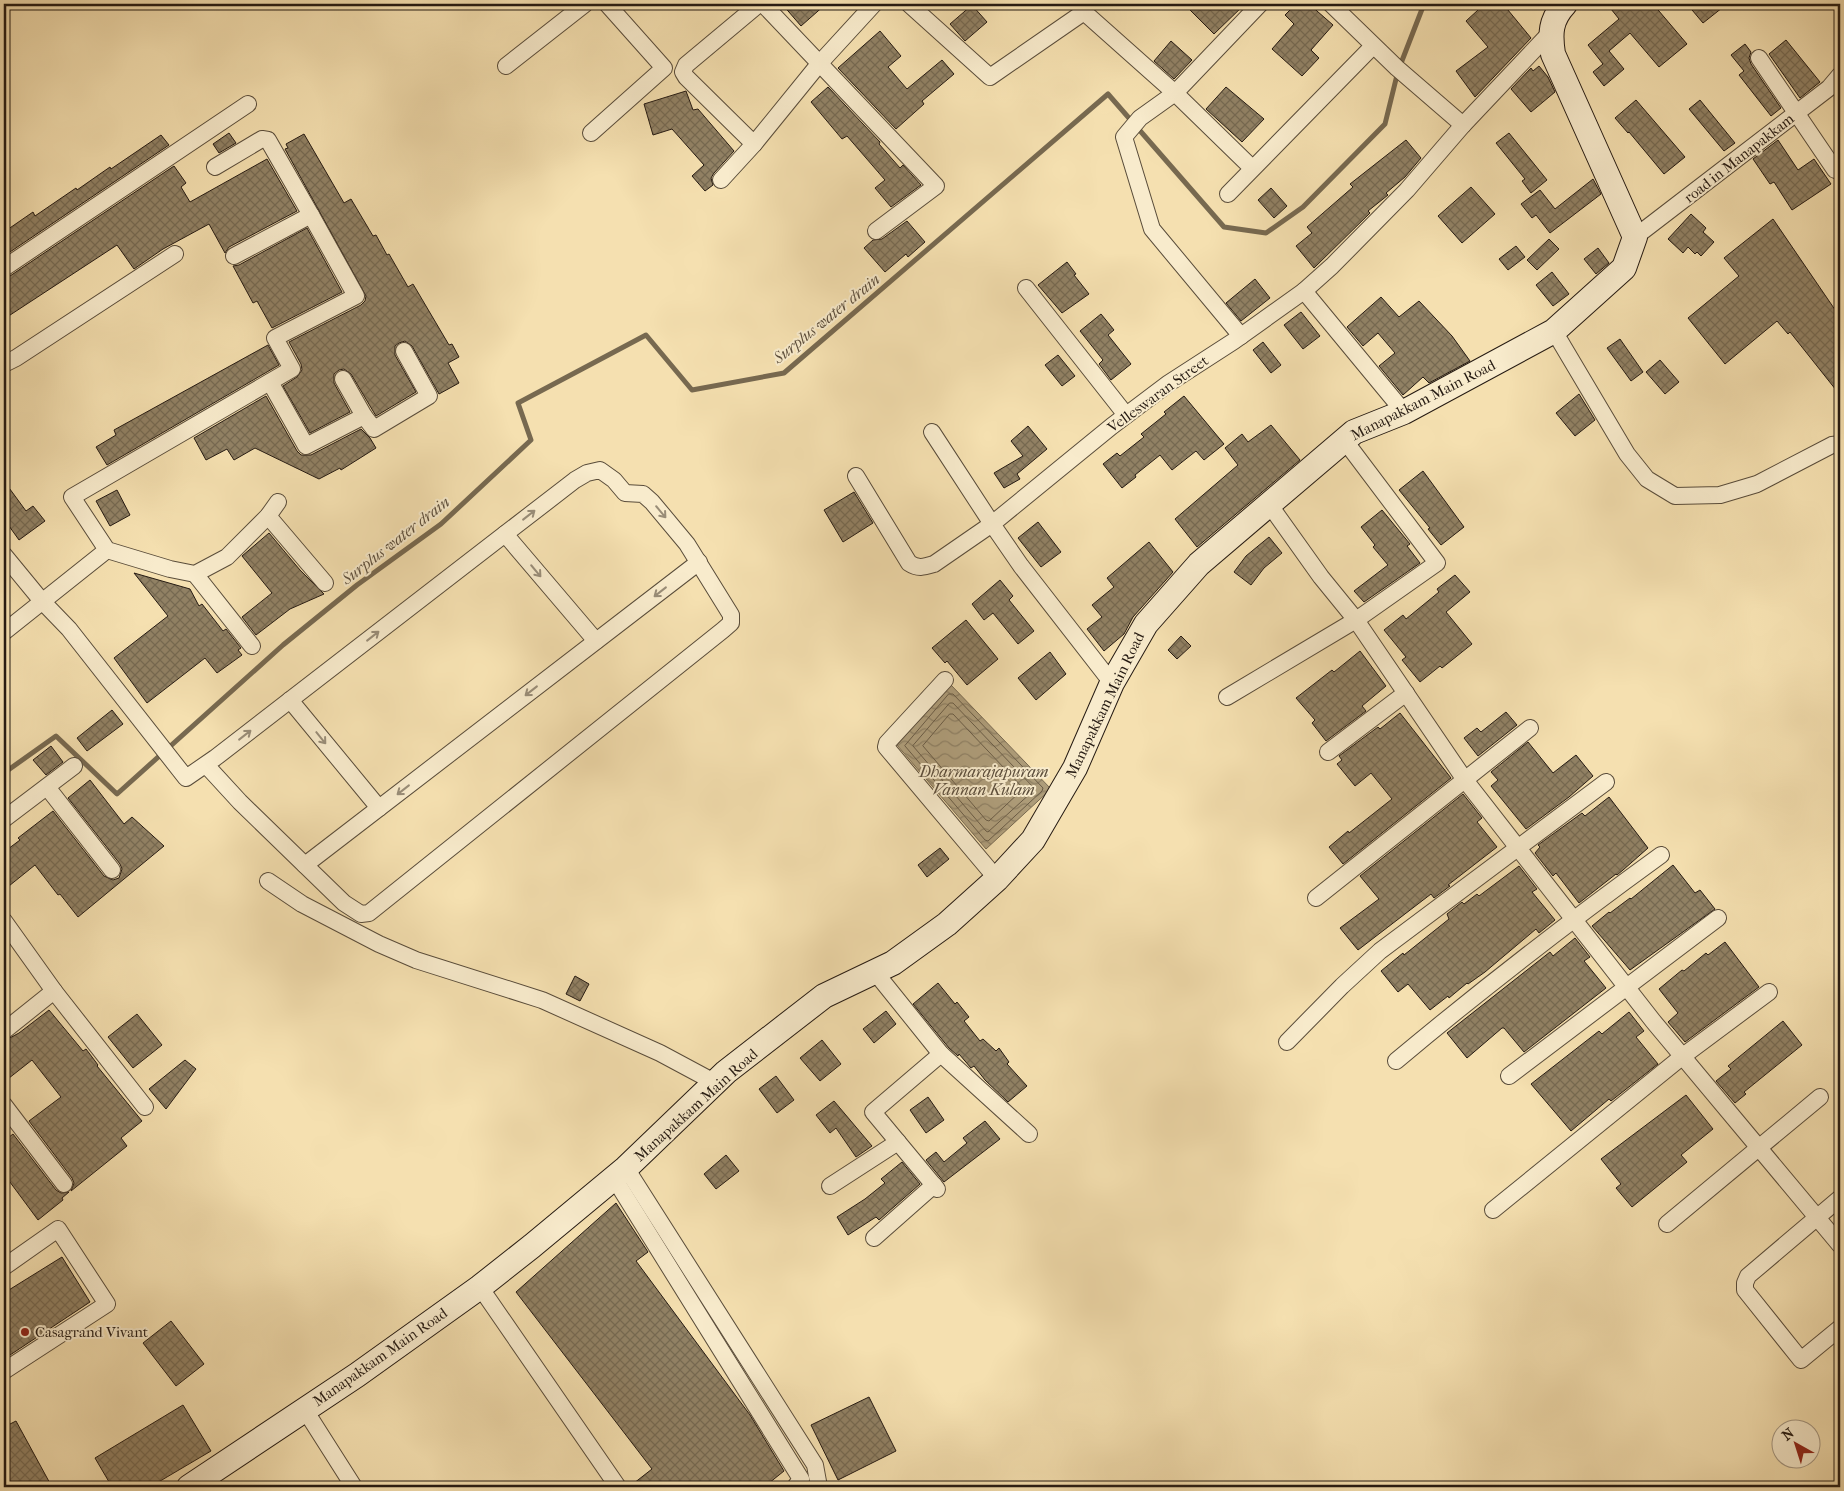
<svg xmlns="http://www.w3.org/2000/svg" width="1844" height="1491" font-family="'IM FELL French Canon',serif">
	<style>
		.water { fill: url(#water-waves); stroke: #776950 }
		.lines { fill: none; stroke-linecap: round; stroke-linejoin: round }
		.shore { stroke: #6a5c46; stroke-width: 1 }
		.stream { stroke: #776950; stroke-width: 5 }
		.building { fill: url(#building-cross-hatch); stroke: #251a12 }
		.street-casing { stroke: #594c3a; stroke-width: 18 }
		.secondary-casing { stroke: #251a12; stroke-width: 26 }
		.street { stroke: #f8ebcc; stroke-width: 16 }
		.secondary { stroke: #f8ebcc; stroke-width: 24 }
		.oneway { stroke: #998d78 }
		.poi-dot { fill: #8f2418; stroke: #f8ebcc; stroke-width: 2 }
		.labels { text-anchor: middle; stroke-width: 4; stroke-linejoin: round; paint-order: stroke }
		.street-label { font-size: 15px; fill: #251a12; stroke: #f8ebcc }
		.poi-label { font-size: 15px; fill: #251a12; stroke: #f8ebcc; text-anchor: start }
		.water-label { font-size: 16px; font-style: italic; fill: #5c4e3c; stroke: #f8ebcc }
	</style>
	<defs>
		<pattern id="water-waves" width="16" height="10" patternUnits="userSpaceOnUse" patternTransform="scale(1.25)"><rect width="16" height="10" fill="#ae9d7a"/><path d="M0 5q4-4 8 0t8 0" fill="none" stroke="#8d7f63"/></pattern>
		<pattern id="building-cross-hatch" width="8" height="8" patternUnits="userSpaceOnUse" patternTransform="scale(1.25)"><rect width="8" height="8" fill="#918164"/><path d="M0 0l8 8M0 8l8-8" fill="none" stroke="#766951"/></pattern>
	</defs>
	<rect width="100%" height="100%" fill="#f5e0b0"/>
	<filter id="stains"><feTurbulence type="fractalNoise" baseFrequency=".004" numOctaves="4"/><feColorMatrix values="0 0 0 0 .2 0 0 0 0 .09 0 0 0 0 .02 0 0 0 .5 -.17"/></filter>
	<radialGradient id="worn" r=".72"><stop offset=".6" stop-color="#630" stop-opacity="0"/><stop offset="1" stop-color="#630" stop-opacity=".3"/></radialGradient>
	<polygon class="water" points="951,685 1051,789 986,849 897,745"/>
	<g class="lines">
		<g class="shore">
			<polygon points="949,694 953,694 1043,788 1042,791 988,841 985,840 905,746"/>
			<polygon points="950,703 953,703 1034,788 1033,791 988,832 986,831 913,746"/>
			<polygon points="950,714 953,714 1023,788 1022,790 989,821 986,820 923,746"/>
		</g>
		<polyline class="stream" points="4,773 56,736 117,794 283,645 357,585 441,524 531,440 518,403 646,335 692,390 784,373 1108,94 1224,227 1266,233 1303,207 1385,124 1398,71 1424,4"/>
	</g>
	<g class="building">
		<polygon points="782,4 826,4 801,26"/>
		<polygon points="1184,4 1245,4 1214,34"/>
		<polygon points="1296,4 1309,4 1333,25 1311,50 1319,58 1302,76 1272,49 1294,24 1285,15"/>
		<polygon points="1473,4 1503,4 1531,38 1475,97 1456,71 1488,47 1466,21 1478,10"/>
		<polygon points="1607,4 1653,4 1687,44 1659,67 1630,33 1609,51 1624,69 1604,86 1593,72 1603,64 1588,45 1619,19"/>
		<polygon points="1687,4 1727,4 1703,23"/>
		<polygon points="972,5 987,22 965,41 950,24"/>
		<polygon points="880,31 901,56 888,67 907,89 942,60 954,74 922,101 924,104 896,129 838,68"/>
		<polygon points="1786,40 1820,82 1800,98 1769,54"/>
		<polygon points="1171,41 1192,60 1174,79 1154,61"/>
		<polygon points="1745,44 1751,52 1749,58 1751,64 1781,108 1771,116 1739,75 1744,71 1731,55"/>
		<polygon points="1539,66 1548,77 1555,92 1531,112 1511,89 1531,68 1533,71"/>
		<polygon points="828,87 880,142 879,144 900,168 903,165 921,185 891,207 875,188 885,180 847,136 842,139 811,102"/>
		<polygon points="1226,87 1264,119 1242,142 1206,109"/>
		<polygon points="686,91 693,110 698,109 734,151 714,173 711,178 713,185 705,191 692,176 704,165 672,129 653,135 644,104"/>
		<polygon points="1636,100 1685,157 1664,174 1629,132 1628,133 1615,118"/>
		<polygon points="1700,100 1735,143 1724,151 1689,109"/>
		<polygon points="229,133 236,143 219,153 213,144"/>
		<polygon points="1509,133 1547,180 1531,193 1522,181 1525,179 1496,143"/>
		<polygon points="304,134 344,203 351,199 373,236 376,235 387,255 389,254 408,287 413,284 449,345 452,344 459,357 448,363 459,383 439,394 412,346 405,341 399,343 395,346 395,355 416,392 376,416 351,374 344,369 339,370 334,374 334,383 350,412 310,433 283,386 297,377 302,370 301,364 289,342 361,305 365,301 366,296 285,149 288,148 286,144"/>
		<polygon points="161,135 169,145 4,256 4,232 33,212 35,216 76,188 77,190 110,167 111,169"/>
		<polygon points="1406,140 1421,158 1405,177 1386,193 1388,195 1368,211 1370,213 1314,268 1296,246 1312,233 1307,227 1353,187 1350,184"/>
		<polygon points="1778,140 1798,170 1814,159 1831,184 1792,210 1774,182 1770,184 1753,159"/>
		<polygon points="267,159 297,211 229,247 225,253 209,224 163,249 134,269 117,245 4,319 4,278 10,276 174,166 186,183 181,187 190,202"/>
		<polygon points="1593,179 1601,194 1550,233 1536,215 1532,218 1521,204 1540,190 1555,209"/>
		<polygon points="1471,187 1495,214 1462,243 1438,216"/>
		<polygon points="1271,188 1287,206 1274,218 1258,200"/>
		<polygon points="1691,214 1706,228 1703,232 1714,242 1701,256 1697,252 1695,254 1688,247 1683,253 1668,239"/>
		<polygon points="1773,219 1840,317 1840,395 1790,332 1788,334 1777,321 1725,364 1688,318 1739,276 1724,258"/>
		<polygon points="907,221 925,242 908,257 906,254 885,272 864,248 873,240 882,239"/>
		<polygon points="307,228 342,292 272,328 257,301 253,303 233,266 239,265"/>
		<polygon points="1549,239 1559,249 1537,270 1527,260"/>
		<polygon points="1516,246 1525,257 1508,270 1499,259"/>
		<polygon points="1598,248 1609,263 1596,274 1584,259"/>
		<polygon points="1067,262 1076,274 1074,275 1089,294 1062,313 1038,285"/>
		<polygon points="1552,272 1569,294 1553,306 1536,285"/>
		<polygon points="1255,279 1270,298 1241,321 1226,303"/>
		<polygon points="1381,297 1399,317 1419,301 1452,336 1470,361 1429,383 1423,377 1403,395 1379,366 1395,353 1378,333 1363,346 1347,327"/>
		<polygon points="1301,312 1320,336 1303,349 1284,325"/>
		<polygon points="1101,314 1114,330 1108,335 1131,364 1111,380 1099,364 1103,360 1080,331"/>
		<polygon points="1620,339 1643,372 1631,381 1607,348"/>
		<polygon points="1263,342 1281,365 1271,373 1253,350"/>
		<polygon points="268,345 279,365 107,465 96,447 116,435 114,430"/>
		<polygon points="1058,355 1075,376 1062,386 1045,365"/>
		<polygon points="1660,360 1679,382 1665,394 1646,372"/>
		<polygon points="1579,394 1595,420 1575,436 1556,413"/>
		<polygon points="266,396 297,451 301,455 311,455 361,429 370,438 376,448 341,470 340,468 319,479 255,448 234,460 227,449 206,460 194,438"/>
		<polygon points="1184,396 1224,444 1204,460 1196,451 1172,470 1160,455 1135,475 1136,477 1122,488 1103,464 1117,453 1120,456 1144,437 1141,434 1166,414 1164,412"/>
		<polygon points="1271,425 1300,460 1197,547 1175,519 1238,465 1225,448 1242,434 1248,442"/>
		<polygon points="1028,426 1047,449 1017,474 1020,479 1004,488 994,473 1023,456 1011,441"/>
		<polygon points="1423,471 1464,527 1441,545 1428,529 1430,528 1399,490"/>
		<polygon points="4,481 26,511 33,506 45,521 19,540 4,519"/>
		<polygon points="117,490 130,515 110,526 96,501"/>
		<polygon points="854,492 873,523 843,542 824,510"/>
		<polygon points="1382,510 1410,544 1407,546 1420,563 1364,602 1354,591 1388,565 1373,547 1375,545 1361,527"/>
		<polygon points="1038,522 1061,552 1041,567 1018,538"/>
		<polygon points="269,533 300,570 324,594 290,609 256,635 242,617 272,593 242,556"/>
		<polygon points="1269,537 1282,553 1264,568 1251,585 1234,572 1246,556"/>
		<polygon points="1149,542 1173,572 1133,617 1124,634 1104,651 1087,629 1102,617 1092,605 1114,587 1107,578"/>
		<polygon points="134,573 190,589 199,606 202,604 223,631 226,629 241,648 238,650 242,655 217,673 205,658 147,703 114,658 168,616"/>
		<polygon points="1455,575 1470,592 1446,612 1472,644 1442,668 1440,666 1420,682 1402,660 1406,657 1384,630 1403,615 1406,619 1439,592 1437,589"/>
		<polygon points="1000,580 1013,596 1009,600 1034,631 1018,644 993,613 984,620 972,604"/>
		<polygon points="966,620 998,659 967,685 947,661 945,663 932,648"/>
		<polygon points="1181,636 1191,646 1177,659 1168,650"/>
		<polygon points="1360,651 1386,686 1362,706 1366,711 1326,741 1312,723 1315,720 1296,698 1332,670 1334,672"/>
		<polygon points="1050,652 1066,674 1036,700 1018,678"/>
		<polygon points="112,710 123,724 87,751 77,738"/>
		<polygon points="1506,712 1517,725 1478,756 1464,738 1477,728 1481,732"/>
		<polygon points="1400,713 1451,778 1343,864 1329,847 1348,831 1349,833 1392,799 1371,773 1355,786 1337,764 1342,760 1339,756 1378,727 1380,729"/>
		<polygon points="1528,742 1553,773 1576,755 1593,776 1569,797 1526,829 1491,786 1498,780 1491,772"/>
		<polygon points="51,746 63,762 46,775 33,760"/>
		<polygon points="90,780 124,824 132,817 164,846 78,917 60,894 58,895 35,865 4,890 4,852 20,840 18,838 53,811 104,876 113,880 119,878 122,869 120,864 68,798"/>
		<polygon points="1463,794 1482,818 1477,822 1497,847 1448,885 1450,886 1434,898 1431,894 1358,950 1340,928 1379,899 1360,876"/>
		<polygon points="1609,797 1648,848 1623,870 1617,875 1616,874 1579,903 1556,873 1553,876 1535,853 1540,847 1538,845 1582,813 1585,816"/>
		<polygon points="940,848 949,859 927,877 918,865"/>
		<polygon points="1673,865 1695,893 1700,890 1715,909 1630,970 1592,926 1609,912 1610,913 1630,898 1631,899"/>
		<polygon points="1519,866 1537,889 1532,892 1555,920 1539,933 1536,929 1485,972 1468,984 1467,983 1449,998 1448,996 1430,1010 1408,984 1398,992 1381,971 1403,953 1404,955 1449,919 1447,914 1462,902 1464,904 1477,894 1479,896"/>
		<polygon points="1575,938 1590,957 1584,961 1606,988 1524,1052 1504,1028 1502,1028 1467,1058 1447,1033 1550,952 1553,956"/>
		<polygon points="1725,942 1759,987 1685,1042 1668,1022 1678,1013 1659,989 1682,970 1684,971 1706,953 1708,955"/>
		<polygon points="575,976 589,984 580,1001 566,994"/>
		<polygon points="938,983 955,1004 957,1002 969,1017 964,1021 980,1041 983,1039 996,1051 999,1048 1009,1062 1007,1064 1027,1086 1008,1102 985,1080 974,1066 971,1068 959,1054 958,1056 949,1048 913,1004"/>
		<polygon points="49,1010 83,1051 86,1049 98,1065 97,1066 142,1121 121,1138 127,1146 71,1191 74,1183 72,1178 29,1121 61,1097 32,1060 4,1082 4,1041 19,1033"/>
		<polygon points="886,1011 896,1024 874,1043 863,1029"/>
		<polygon points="1629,1012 1644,1031 1636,1037 1658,1064 1611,1101 1609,1099 1571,1131 1531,1084 1599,1031 1602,1034"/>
		<polygon points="137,1014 162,1045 133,1068 108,1037"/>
		<polygon points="1783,1021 1802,1045 1744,1092 1746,1094 1735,1103 1716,1081 1731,1069 1728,1066"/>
		<polygon points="822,1040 841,1064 820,1081 800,1058"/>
		<polygon points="185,1060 196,1069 166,1109 149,1089"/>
		<polygon points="776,1076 794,1100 777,1113 759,1089"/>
		<polygon points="1686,1095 1713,1129 1681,1155 1687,1162 1632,1207 1616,1188 1621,1184 1601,1159"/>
		<polygon points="928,1097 944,1120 926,1133 910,1110"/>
		<polygon points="834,1101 872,1146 856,1157 836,1128 830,1133 816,1115"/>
		<polygon points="985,1121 1000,1139 944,1182 926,1160 936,1152 944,1162 967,1143 963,1138"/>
		<polygon points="13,1134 56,1190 61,1193 69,1192 62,1198 63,1200 38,1220 4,1174 4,1141"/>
		<polygon points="726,1155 739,1171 716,1189 704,1174"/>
		<polygon points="902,1162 920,1184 879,1220 876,1217 848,1235 837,1217 865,1199 885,1183 881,1179"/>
		<polygon points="616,1203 648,1252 636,1261 750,1415 784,1471 764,1487 629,1487 652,1469 516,1292"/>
		<polygon points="62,1257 90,1302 4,1359 4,1293"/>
		<polygon points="171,1321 204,1364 176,1386 143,1343"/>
		<polygon points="869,1397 896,1451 838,1480 811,1425"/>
		<polygon points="183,1405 211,1451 150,1487 112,1487 95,1458"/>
		<polygon points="16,1421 52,1487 26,1487 24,1483 14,1487 4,1487 4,1427"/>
	</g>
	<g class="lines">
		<defs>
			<g id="street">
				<polyline points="759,4 686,65 683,72 686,77 754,144 819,64 874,4"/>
				<polyline points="763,4 936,186 876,231"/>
				<polyline points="909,4 990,77 1084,12 1175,93 1260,4"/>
				<polyline points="1331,4 1397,68 1463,125 1550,33"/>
				<polyline points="1759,58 1835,170"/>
				<polyline points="506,66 585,4"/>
				<polyline points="591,133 664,68 607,4"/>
				<polyline points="215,167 262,139 268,140 311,215"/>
				<polyline points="721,180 754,144"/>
				<polyline points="1228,194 1373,46"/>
				<polyline points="1635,237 1829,88 1840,75"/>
				<polyline points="234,256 311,215 356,296 275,338 292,369 72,497 107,550 170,569 195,574 227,557 268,516 278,502"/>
				<polyline points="4,268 248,104"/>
				<polyline points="1026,288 1126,415"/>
				<polyline points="1304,291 1404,412"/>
				<polyline points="1554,331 1627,454 1647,479 1675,496 1720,495 1757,484 1832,445 1840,444"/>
				<polyline points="1241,336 1152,229 1124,137 1140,118 1175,93 1252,168"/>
				<polyline points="4,364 16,358 175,254"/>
				<polyline points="270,382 306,446 364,416 343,379"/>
				<polyline points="364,416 374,429 429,396 404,351"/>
				<path d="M856 476 909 563C918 569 924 567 934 564L992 524 932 432"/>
				<polyline points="1269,504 1321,577 1356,620 1465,780 1653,1021 1840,1245"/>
				<polyline points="268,516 325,583"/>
				<polyline points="505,534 596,641"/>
				<polyline points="4,555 41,600 69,629 186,778 215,758 575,480 587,473 600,470 614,480 625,493 643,494 652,502 687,544 731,615 731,623 723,630 369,913 361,914 344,903 240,802 206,765"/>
				<polyline points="195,574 252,646"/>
				<polyline points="4,632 107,550"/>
				<polyline points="945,680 887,743 886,747 997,879"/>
				<polyline points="1112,683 1021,566 992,524 1112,426 1169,383 1234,341 1304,291 1332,266 1407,190 1463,125"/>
				<polyline points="1227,697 1356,620 1437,563 1345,441"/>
				<polyline points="290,700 379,808"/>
				<polyline points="1328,752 1406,693"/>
				<polyline points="47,787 112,870"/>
				<polyline points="4,819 74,766"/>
				<polyline points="305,865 699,562"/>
				<polyline points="268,881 302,904 379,944 416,960 542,1000 660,1053 716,1083"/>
				<polyline points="1316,898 1530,728"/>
				<polyline points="4,921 54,991 4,1031"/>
				<polyline points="875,972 941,1054 1029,1134"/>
				<polyline points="54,991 145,1107"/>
				<polyline points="1287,1042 1342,986 1380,951 1606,782"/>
				<path d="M1396 1061C1482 989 1570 921 1661 855"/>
				<polyline points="1509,1076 1718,918"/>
				<polyline points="4,1105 64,1184"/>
				<polyline points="626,1168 815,1465 819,1487"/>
				<polyline points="614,1178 801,1479 795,1487"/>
				<polyline points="830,1186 898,1142"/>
				<polyline points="937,1189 873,1112 941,1054"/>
				<polyline points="1840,1198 1748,1276 1745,1283 1745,1290 1801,1360 1840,1328"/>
				<polyline points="1493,1210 1683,1056 1769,992"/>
				<polyline points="1667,1224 1820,1097"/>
				<polyline points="874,1238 934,1185"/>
				<polyline points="4,1267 58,1229 107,1304 4,1371"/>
				<polyline points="480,1287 618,1487"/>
				<polyline points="305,1410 354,1487"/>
			</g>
			<path id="secondary" d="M189 1487 357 1375 480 1287 532 1246 626 1168 726 1072 824 996 893 963 947 924 997 879 1033 840 1075 768 1112 683 1146 624 1199 564 1354 432 1404 412 1554 331 1624 268 1635 237 1553 54C1550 34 1550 20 1565 4"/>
		</defs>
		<use href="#street" class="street-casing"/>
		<use href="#secondary" class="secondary-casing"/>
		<use href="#street" class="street"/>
		<use href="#secondary" class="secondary"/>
	</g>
	<defs><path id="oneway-shaft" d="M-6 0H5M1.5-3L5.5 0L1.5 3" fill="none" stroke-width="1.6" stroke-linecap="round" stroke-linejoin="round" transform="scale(1.25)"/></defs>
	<g class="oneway">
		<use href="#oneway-shaft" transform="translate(661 512) rotate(50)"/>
		<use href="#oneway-shaft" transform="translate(529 515) rotate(-38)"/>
		<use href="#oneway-shaft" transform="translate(536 571) rotate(50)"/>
		<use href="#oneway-shaft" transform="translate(660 592) rotate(142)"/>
		<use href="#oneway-shaft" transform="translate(373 636) rotate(-38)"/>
		<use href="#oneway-shaft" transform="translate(531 691) rotate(142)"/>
		<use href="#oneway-shaft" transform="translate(245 735) rotate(-38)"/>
		<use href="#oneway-shaft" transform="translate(321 738) rotate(51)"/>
		<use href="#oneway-shaft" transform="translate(403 790) rotate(142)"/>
	</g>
	<circle class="poi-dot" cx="25" cy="1332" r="5"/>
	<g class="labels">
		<g class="street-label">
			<text transform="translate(1739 158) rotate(-38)" y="5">road in Manapakkam</text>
			<text transform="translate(1158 394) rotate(-36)" y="5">Velleswaran Street</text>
			<text transform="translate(1423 400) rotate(-27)" y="5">Manapakkam Main Road</text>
			<text transform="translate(1105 705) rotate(-64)" y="5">Manapakkam Main Road</text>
			<text transform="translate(696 1105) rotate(-42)" y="5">Manapakkam Main Road</text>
			<text transform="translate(380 1357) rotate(-35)" y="5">Manapakkam Main Road</text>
		</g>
		<g class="poi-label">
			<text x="35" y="1337">Casagrand Vivant</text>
		</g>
		<g class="water-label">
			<text transform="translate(826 318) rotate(-39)" y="6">Surplus water drain</text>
			<text transform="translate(395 540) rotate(-38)" y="6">Surplus water drain</text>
			<text x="984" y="777">Dharmarajapuram<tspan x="984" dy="18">Vannan Kulam</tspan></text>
		</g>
	</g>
	<rect width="1844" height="1491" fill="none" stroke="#f5e0b0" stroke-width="20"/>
	<rect x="5" y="5" width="1834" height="1481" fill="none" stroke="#251a12" stroke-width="2.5"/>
	<rect x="10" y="10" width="1824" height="1471" fill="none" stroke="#251a12"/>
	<g transform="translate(1796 1444) rotate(321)"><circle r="24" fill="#f8ebcc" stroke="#a49782"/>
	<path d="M0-4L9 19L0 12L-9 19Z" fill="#8f2418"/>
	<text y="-8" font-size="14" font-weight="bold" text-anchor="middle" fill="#251a12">N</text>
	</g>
	<rect width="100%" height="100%" filter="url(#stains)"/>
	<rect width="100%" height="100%" fill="url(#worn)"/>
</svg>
